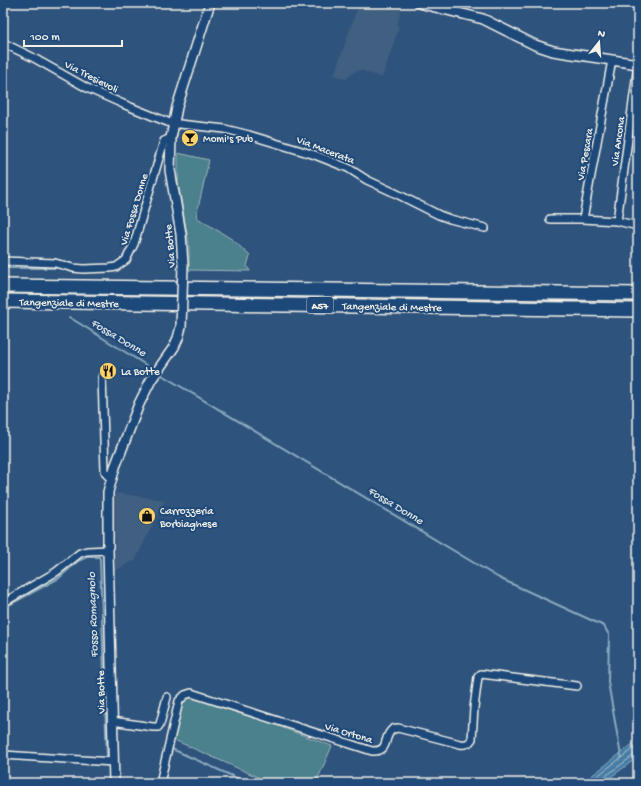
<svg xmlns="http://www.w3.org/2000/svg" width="641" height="786" font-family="'Gochi Hand',sans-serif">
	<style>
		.built { fill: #405e81 }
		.green { fill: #4c808d; stroke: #a0b8ba }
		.water { fill: #477ca4; stroke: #8cabbf }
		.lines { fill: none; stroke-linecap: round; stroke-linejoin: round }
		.shore { stroke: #afc2cd; stroke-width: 1 }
		.stream { stroke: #8cabbf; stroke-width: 2 }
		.minor-casing { stroke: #f4f1e8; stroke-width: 10 }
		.tertiary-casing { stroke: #f4f1e8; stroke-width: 12 }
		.motorway-casing { stroke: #f4f1e8; stroke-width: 16 }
		.minor { stroke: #1f4a7a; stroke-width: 7 }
		.tertiary { stroke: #1f4a7a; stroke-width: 9 }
		.motorway { stroke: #1f4a7a; stroke-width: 13 }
		.tertiary-bridge-casing { stroke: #f4f1e8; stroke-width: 12; stroke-linecap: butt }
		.tertiary-bridge { stroke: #1f4a7a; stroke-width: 9 }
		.labels { text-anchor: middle; stroke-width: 4; stroke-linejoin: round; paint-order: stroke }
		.shield { fill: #1f4a7a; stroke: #b4bfc7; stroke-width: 1 }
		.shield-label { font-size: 10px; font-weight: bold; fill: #f4f1e8 }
		.street-label { font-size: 11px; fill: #f4f1e8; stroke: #1f4a7a }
		.poi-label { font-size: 11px; fill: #f4f1e8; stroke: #1f4a7a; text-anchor: start }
		.water-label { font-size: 12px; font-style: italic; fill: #dadfde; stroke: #1f4a7a }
	</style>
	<rect width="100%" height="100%" fill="#2e537d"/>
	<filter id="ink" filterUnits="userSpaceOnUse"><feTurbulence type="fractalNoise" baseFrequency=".025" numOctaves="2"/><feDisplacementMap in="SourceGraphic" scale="8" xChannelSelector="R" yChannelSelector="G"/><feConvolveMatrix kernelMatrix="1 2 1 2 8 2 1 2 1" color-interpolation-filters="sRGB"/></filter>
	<g filter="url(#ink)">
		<g class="built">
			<polygon points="359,3 386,3 401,6 401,10 397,26 399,27 382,78 361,70 354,72 346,79 334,75"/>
			<polygon points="116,493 165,500 135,561 131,562 115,571 114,499"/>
		</g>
		<g class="green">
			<polygon points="178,153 209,160 196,217 233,240 250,256 247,266 250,271 189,270 189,245 178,182"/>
			<polygon points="185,694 192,694 332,746 316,783 271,783 172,739"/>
		</g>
		<polygon class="water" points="638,740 638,757 603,783 582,783"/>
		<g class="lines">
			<g class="shore">
				<polyline points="588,783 638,745"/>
				<polyline points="601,783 603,778 634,755 638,754"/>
			</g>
			<g class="stream">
				<polyline points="3,268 56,268"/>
				<polyline points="69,317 154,370"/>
				<polyline points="160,374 499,578 604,626 609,635 608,682 621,756"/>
				<polyline points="3,607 9,605 59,578 78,561 87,557 99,557 100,559 107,759"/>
				<polyline points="172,749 248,783"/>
			</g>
			<defs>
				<g id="minor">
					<polyline points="3,43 32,57 87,88 123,104 170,123 225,129 249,135 315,155 348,168 367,180 395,193 439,215 450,219 485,228"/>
					<polyline points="638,65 617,221 638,226"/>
					<polyline points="550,219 583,219 612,60"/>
					<polyline points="583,219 617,221"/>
					<polyline points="3,261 55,263 73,268 83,269 110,268 116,267 126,260 134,244 164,141 171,138"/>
					<polyline points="102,377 105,471 107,475 111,477"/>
					<polyline points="3,601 8,600 56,572 80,553 87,551 108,550"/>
					<polyline points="112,721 153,727 158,727 160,724 167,697"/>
					<polyline points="3,755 113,762"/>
					<path d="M160 783 179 701 185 695 191 693 372 751C391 752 382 736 393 729L398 728 460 744C466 745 469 744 472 739L474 708 478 677 481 674 577 686"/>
				</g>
				<g id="tertiary">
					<polyline points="419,3 483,19 535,45 553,51 638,64"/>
					<polyline points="183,265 181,234 170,170 171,138 177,107 210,3"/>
					<polyline points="114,783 108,550 108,492 115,467 139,404 151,380 174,347 178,338 181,327"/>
				</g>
				<g id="motorway">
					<polyline points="3,286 638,294"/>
					<polyline points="3,301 638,310"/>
				</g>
			</defs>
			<use href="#minor" class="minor-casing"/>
			<use href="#tertiary" class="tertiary-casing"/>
			<use href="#motorway" class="motorway-casing"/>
			<use href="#minor" class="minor"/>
			<use href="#tertiary" class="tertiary"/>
			<use href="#motorway" class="motorway"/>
			<defs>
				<polyline id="tertiary-bridge" points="181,327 183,265"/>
			</defs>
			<use href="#tertiary-bridge" class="tertiary-bridge-casing"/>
			<use href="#tertiary-bridge" class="tertiary-bridge"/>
		</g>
	</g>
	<defs>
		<symbol id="bar-disc" viewBox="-11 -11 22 22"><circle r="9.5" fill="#ffd166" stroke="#1f4a7a"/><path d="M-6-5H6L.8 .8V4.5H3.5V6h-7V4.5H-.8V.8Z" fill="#111"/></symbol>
		<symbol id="restaurant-disc" viewBox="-11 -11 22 22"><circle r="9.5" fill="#ffd166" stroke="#1f4a7a"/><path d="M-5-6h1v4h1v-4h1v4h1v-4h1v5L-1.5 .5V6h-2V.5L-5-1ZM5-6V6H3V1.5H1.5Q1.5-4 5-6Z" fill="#111"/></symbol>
		<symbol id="shop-disc" viewBox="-11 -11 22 22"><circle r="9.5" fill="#ffd166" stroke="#1f4a7a"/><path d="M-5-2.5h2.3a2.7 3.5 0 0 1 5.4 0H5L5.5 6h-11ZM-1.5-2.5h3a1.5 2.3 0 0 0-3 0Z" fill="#111"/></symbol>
	</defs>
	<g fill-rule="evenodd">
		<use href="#bar-disc" x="180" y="128" width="20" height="20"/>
		<use href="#restaurant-disc" x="98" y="361" width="20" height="20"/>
		<use href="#shop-disc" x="137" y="506" width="20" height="20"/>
	</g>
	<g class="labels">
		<rect class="shield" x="307" y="297" width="26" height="16" rx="3"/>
		<g class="shield-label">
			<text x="320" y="309">A57</text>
		</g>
		<g class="street-label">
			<text transform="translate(92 76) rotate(27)" y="4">Via Tresievoli</text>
			<text transform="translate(617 141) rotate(-82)" y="4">Via Ancona</text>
			<text transform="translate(326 149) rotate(21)" y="4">Via Macerata</text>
			<text transform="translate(584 154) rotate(-80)" y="4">Via Pescara</text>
			<text transform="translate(133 209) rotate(-73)" y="4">Via Fossa Donne</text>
			<text transform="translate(169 246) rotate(-95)" y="4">Via Botte</text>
			<text transform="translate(69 302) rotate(1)" y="4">Tangenziale di Mestre</text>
			<text transform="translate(392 306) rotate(1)" y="4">Tangenziale di Mestre</text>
			<text transform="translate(100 692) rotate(-91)" y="4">Via Botte</text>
			<text transform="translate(349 732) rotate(17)" y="4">Via Ortona</text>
		</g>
		<g class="poi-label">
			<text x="203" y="142">Momi's Pub</text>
			<text x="121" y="375">La Botte</text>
			<text x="160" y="514">Carrozzeria<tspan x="160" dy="13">Borbiaghese</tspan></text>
		</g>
		<g class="water-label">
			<text transform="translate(119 337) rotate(31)" y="4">Fossa Donne</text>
			<text transform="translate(396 505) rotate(31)" y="4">Fossa Donne</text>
			<text transform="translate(92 615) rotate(-92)" y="4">Fosso Romagnolo</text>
		</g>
	</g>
	<rect width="641" height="786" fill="none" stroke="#1f4a7a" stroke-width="16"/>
	<rect x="8" y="8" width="625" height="770" fill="none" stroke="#f4f1e8" stroke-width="1.5" filter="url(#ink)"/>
	<g transform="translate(599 42) rotate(17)" stroke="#1f4a7a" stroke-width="3" paint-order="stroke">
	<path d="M0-3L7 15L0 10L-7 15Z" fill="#f4f1e8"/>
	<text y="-6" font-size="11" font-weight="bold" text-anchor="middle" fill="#f4f1e8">N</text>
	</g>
	<path d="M24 40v6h98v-6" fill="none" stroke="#f4f1e8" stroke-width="2"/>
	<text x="30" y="40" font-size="12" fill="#f4f1e8" stroke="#1f4a7a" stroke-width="3" paint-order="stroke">100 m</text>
</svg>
